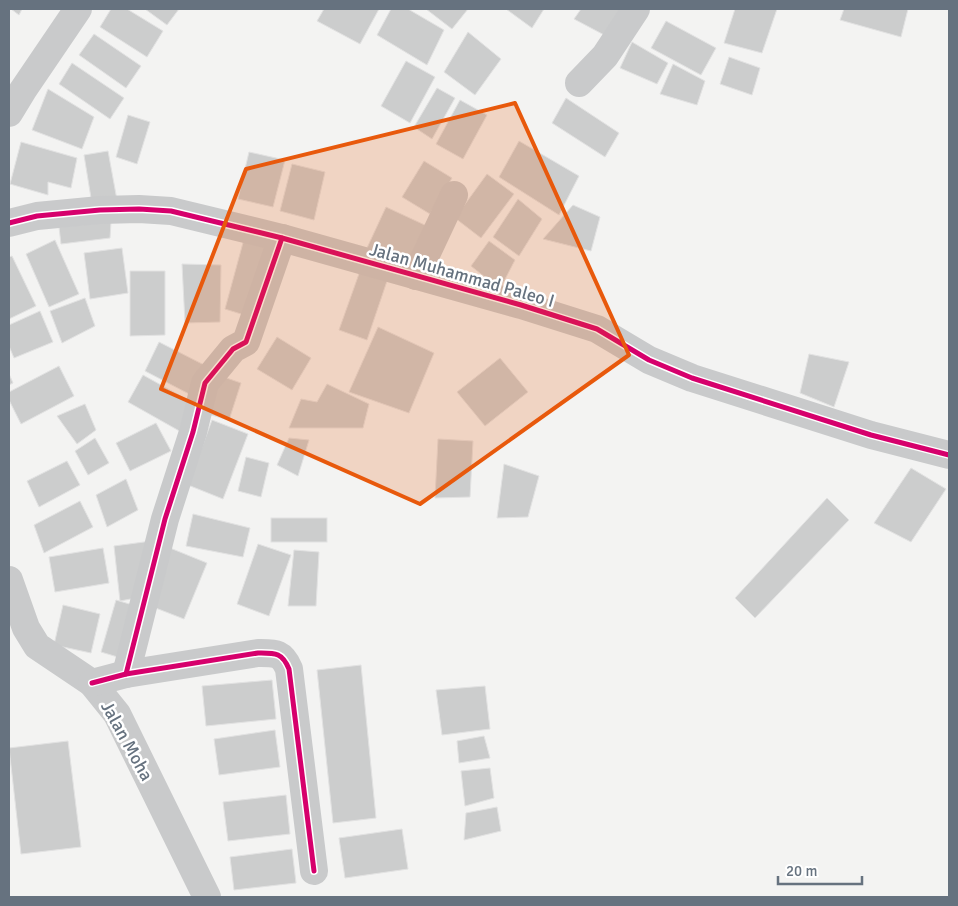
<svg xmlns="http://www.w3.org/2000/svg" width="958" height="906" font-family="Signika,sans-serif">
	<style>
		.building { fill: #cccdcd; stroke: #e2e2e2 }
		.lines { fill: none; stroke-linecap: round; stroke-linejoin: round }
		.minor { stroke: #c9cacb; stroke-width: 28 }
		.cycleway-casing { stroke: #fff; stroke-width: 8 }
		.cycleway { stroke: #d6006c; stroke-width: 5 }
		.marked { fill: #e8590c; fill-opacity: 0.2; stroke: #e8590c; stroke-width: 4; stroke-linejoin: round }
		.labels { text-anchor: middle; stroke-width: 5; stroke-linejoin: round; paint-order: stroke }
		.street-label { font-size: 18px; fill: #66727f; stroke: #fff }
	</style>
	<rect width="100%" height="100%" fill="#f3f3f2"/>
	<g class="building">
		<polygon points="11,9 22,9 19,15"/>
		<polygon points="111,9 127,9 163,31 147,57 100,27"/>
		<polygon points="145,9 179,9 167,25"/>
		<polygon points="324,9 379,9 360,44 317,21"/>
		<polygon points="391,9 408,9 444,30 427,65 377,35"/>
		<polygon points="426,9 468,9 452,29"/>
		<polygon points="506,9 544,9 532,28"/>
		<polygon points="581,9 625,9 608,37 574,19"/>
		<polygon points="735,9 777,9 762,53 724,43"/>
		<polygon points="844,9 908,9 901,37 840,20"/>
		<polygon points="666,21 716,48 701,75 651,48"/>
		<polygon points="468,32 501,59 475,95 444,72"/>
		<polygon points="94,34 141,66 126,88 79,55"/>
		<polygon points="632,42 668,63 657,84 620,68"/>
		<polygon points="729,57 760,68 752,95 720,84"/>
		<polygon points="406,61 435,77 410,123 381,106"/>
		<polygon points="72,63 124,98 110,119 59,84"/>
		<polygon points="673,64 705,81 697,105 660,94"/>
		<polygon points="437,88 455,98 432,139 414,127"/>
		<polygon points="48,89 94,117 82,149 32,130"/>
		<polygon points="566,98 619,133 605,157 552,123"/>
		<polygon points="460,100 487,115 463,159 436,144"/>
		<polygon points="128,115 150,122 137,164 116,157"/>
		<polygon points="519,141 579,176 559,215 499,177"/>
		<polygon points="21,142 77,158 71,188 48,182 48,195 10,184"/>
		<polygon points="108,151 117,200 92,204 84,155"/>
		<polygon points="249,152 285,160 273,207 238,199"/>
		<polygon points="424,161 452,178 430,214 402,197"/>
		<polygon points="292,164 325,172 314,220 280,211"/>
		<polygon points="487,174 514,194 481,238 455,218"/>
		<polygon points="518,199 542,219 519,256 493,237"/>
		<polygon points="573,205 600,217 591,251 543,239"/>
		<polygon points="386,207 429,227 414,264 367,248"/>
		<polygon points="111,222 110,238 61,244 59,227"/>
		<polygon points="244,239 274,246 254,318 225,309"/>
		<polygon points="55,240 79,294 49,307 26,254"/>
		<polygon points="489,241 515,260 500,289 471,266"/>
		<polygon points="122,248 128,293 90,299 84,253"/>
		<polygon points="12,256 36,306 9,319 9,257"/>
		<polygon points="182,264 221,265 220,322 185,323"/>
		<polygon points="130,271 165,271 165,335 130,336"/>
		<polygon points="360,271 388,278 367,340 339,330"/>
		<polygon points="85,298 95,326 62,343 50,311"/>
		<polygon points="40,311 53,342 14,358 9,346 9,325"/>
		<polygon points="378,327 434,353 409,413 349,392"/>
		<polygon points="277,337 311,358 292,390 257,369"/>
		<polygon points="159,342 208,367 193,396 145,371"/>
		<polygon points="809,354 849,362 834,407 800,393"/>
		<polygon points="500,358 528,392 485,426 457,392"/>
		<polygon points="59,366 74,396 21,424 9,400 9,392"/>
		<polygon points="9,374 13,383 9,385"/>
		<polygon points="143,375 195,404 183,433 128,402"/>
		<polygon points="218,375 241,383 229,420 204,413"/>
		<polygon points="327,384 369,404 363,428 289,428 301,399 317,402"/>
		<polygon points="85,404 96,430 77,444 57,416"/>
		<polygon points="212,420 248,434 223,499 188,485"/>
		<polygon points="156,423 171,451 130,471 116,443"/>
		<polygon points="95,438 109,463 88,475 75,451"/>
		<polygon points="289,438 309,440 298,476 277,465"/>
		<polygon points="438,439 473,441 470,497 435,498"/>
		<polygon points="246,457 269,463 261,497 238,491"/>
		<polygon points="67,461 80,485 39,507 27,481"/>
		<polygon points="504,464 539,476 528,517 497,518"/>
		<polygon points="911,468 946,489 911,542 874,523"/>
		<polygon points="126,479 138,510 107,527 96,495"/>
		<polygon points="827,498 849,520 755,618 735,598"/>
		<polygon points="80,501 93,527 44,553 34,525"/>
		<polygon points="193,514 250,528 243,557 186,546"/>
		<rect x="271" y="518" width="56" height="24"/>
		<polygon points="159,540 141,597 120,601 114,546"/>
		<polygon points="258,544 291,555 269,616 237,604"/>
		<polygon points="103,548 109,583 55,592 49,557"/>
		<polygon points="170,548 207,563 184,619 148,605"/>
		<polygon points="294,550 319,552 316,606 288,606"/>
		<polygon points="116,600 136,606 121,658 101,652"/>
		<polygon points="63,605 100,614 91,653 54,645"/>
		<polygon points="361,665 376,818 333,823 317,670"/>
		<polygon points="272,680 276,719 206,726 202,686"/>
		<polygon points="485,686 490,729 442,735 436,690"/>
		<polygon points="275,730 280,767 219,775 214,739"/>
		<polygon points="484,736 490,758 459,763 457,741"/>
		<polygon points="68,741 81,847 21,854 9,748"/>
		<polygon points="490,768 494,798 465,806 461,771"/>
		<polygon points="286,795 290,834 228,841 223,802"/>
		<polygon points="497,807 501,831 464,840 466,813"/>
		<polygon points="402,829 408,869 345,878 339,838"/>
		<polygon points="292,849 296,883 234,890 230,857"/>
	</g>
	<g class="lines">
		<g class="minor">
			<polyline points="579,83 605,56 636,9"/>
			<polyline points="9,113 23,90 78,9"/>
			<polyline points="9,223 37,216 100,210 139,209 171,211 282,238 521,305 597,329 649,360 692,378 871,435 949,455"/>
			<polyline points="416,276 454,195"/>
			<polyline points="9,580 26,628 37,646 92,683 117,714 207,897"/>
			<polyline points="126,674 165,519 193,432 205,383 233,349 246,342 282,238"/>
			<path d="M92 683 126 674 258 653C275 653 282 652 289 669L314 871"/>
		</g>
		<defs>
			<g id="cycleway">
				<polyline points="9,223 37,216 100,210 139,209 171,211 282,238 521,305 597,329 649,360 692,378 871,435 949,455"/>
				<polyline points="126,674 165,519 193,432 205,383 233,349 246,342 282,238"/>
				<path d="M92 683 126 674 258 653C275 653 282 652 289 669L314 871"/>
			</g>
		</defs>
		<use href="#cycleway" class="cycleway-casing"/>
		<use href="#cycleway" class="cycleway"/>
	</g>
	<path class="marked" d="M515 103 629 355 420 504 161 389 246 169Z"/>
	<g class="labels">
		<g class="street-label">
			<text transform="translate(462 275) rotate(16)" y="6">Jalan Muhammad Paleo I</text>
			<text transform="translate(127 741) rotate(61)" y="6">Jalan Moha</text>
		</g>
	</g>
	<rect width="958" height="906" fill="none" stroke="#66727f" stroke-width="20"/>
	<path d="M778 876v8h84v-8" fill="none" stroke="#66727f" stroke-width="2.5"/>
	<text x="786" y="876" font-size="15" fill="#66727f" stroke="#ffffff" stroke-width="4" paint-order="stroke">20 m</text>
</svg>
